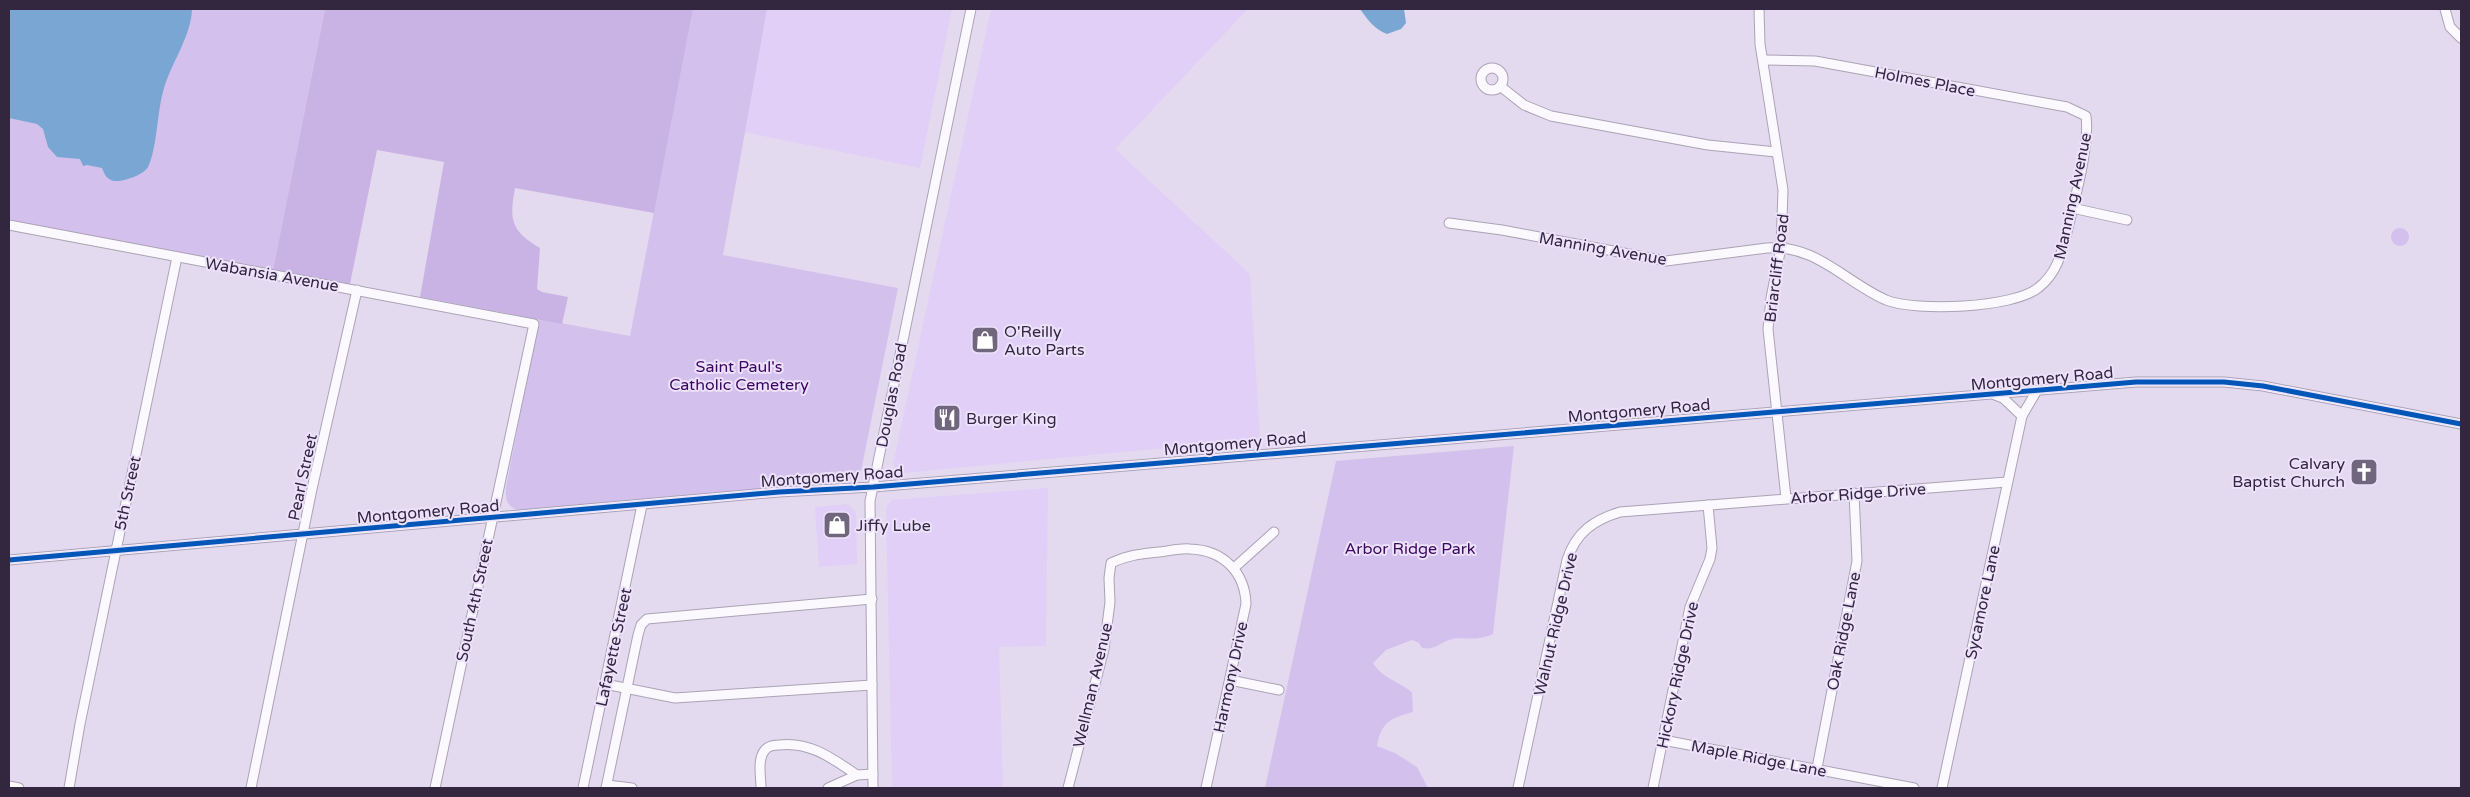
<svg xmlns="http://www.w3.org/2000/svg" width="2470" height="797" font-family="'Varela Round',sans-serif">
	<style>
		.built { fill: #e1cff7 }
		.green { fill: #d4c0ed }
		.forest { fill: #c9b3e4 }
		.water { fill: #79a6d3 }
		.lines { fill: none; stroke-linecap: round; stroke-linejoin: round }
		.minor-casing { stroke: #aba2b6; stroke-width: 11 }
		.minor { stroke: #fbf9fd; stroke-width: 9 }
		.cycleway-casing { stroke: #ece2fb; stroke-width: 8 }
		.cycleway { stroke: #0057b8; stroke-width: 5 }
		.labels { text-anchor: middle; stroke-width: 4; stroke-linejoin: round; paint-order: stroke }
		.street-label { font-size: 16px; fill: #32273f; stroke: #ece2fb }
		.poi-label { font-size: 16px; fill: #32273f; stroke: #ece2fb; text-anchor: start }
		.park-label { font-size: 16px; fill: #3b065f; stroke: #ece2fb }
	</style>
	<rect width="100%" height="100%" fill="#e3daef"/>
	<g class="built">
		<polygon points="767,9 952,9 920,168 744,132"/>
		<polygon points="991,9 1248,9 1115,149 1250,274 1260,439 904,473 896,470 893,464"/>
		<polygon points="1048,488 1046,646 999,647 1003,788 892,788 886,507 892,500"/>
		<polygon points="848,504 856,513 857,564 819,567 815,507"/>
	</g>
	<g class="green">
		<polygon points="9,9 325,9 273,270 9,220"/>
		<path d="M693 9H767L723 255 898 288 861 471 847 481 520 511C507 507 505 500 506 487L539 319 630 336Z"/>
		<circle cx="2400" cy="237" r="9"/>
		<path d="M1514 446 1493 634C1474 643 1461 635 1449 640 1438 644 1435 650 1422 648L1419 643 1412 640 1386 650 1373 663C1381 677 1399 682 1412 692L1413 712C1391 718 1381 722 1377 746L1395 753 1417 767 1428 788H1265L1336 461Z"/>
	</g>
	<path class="forest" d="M325 9H693L654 213 515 188C509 220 511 231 540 248L537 289 542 292 568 297 562 324 420 297 444 162 377 150 350 284 273 270Z"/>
	<g class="water">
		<path d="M9 9H192C191 38 170 64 163 92 157 113 157 149 148 167 144 175 119 184 111 180 106 178 104 173 102 168L87 165 83 166 80 159 57 157 48 147 43 129 37 124 9 118Z"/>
		<path d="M1360 9H1404L1406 23 1401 29 1387 34C1374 29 1368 20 1360 9Z"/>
	</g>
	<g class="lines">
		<defs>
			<g id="minor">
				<polyline points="1759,9 1760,44 1783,190 1781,247 1771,298 1768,329 1786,498"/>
				<polyline points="2445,9 2450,27 2461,38"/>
				<circle cx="1492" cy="79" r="11"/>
				<polyline points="1500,86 1524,105 1551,116 1708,145 1776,152"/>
				<polyline points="2072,208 2127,220"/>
				<path d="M1449 223 1502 230 1666 261 1767 248C1816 244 1845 282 1886 300 1916 312 2013 308 2038 288 2058 273 2062 251 2068 228 2075 198 2090 145 2086 116L2067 107 1815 61 1763 60"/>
				<polyline points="9,225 534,324 435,788"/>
				<polyline points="1995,395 2003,398 2022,416"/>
				<polyline points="9,560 779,492 873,487 2136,382 2224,382 2263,386 2461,424"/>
				<polyline points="1234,568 1274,532"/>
				<polyline points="1230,680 1279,690"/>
				<polyline points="605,684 675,698 872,685"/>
				<polyline points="1663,740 1914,788"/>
				<polyline points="1817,768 1857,561 1854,493"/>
				<polyline points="607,785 632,788"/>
				<polyline points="9,786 19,788"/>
				<polyline points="69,788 80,724 177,257"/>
				<polyline points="251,788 312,489 357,290"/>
				<polyline points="583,788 642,505"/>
				<polyline points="606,788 638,635 641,625 647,619 872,599"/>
				<path d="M761 788C761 777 757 759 765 750 768 746 774 745 779 745 810 741 833 759 857 775"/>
				<polyline points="828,788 857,775 873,774"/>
				<polyline points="873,788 870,501 971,9"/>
				<path d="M1068 788 1104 649 1110 602 1109 578 1111 563C1127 555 1142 554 1159 552 1169 551 1180 548 1190 549 1223 550 1245 572 1246 604L1206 788"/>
				<path d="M1518 788 1567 560C1576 532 1594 520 1620 512L2007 482"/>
				<polyline points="1653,788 1690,607 1710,559 1712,548 1708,505"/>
				<polyline points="1942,788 2022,416 2036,392"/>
			</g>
		</defs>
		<use href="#minor" class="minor-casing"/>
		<use href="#minor" class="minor"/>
		<defs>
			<polyline id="cycleway" points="9,560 779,492 873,487 2136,382 2224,382 2263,386 2461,424"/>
		</defs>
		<use href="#cycleway" class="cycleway-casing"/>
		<use href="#cycleway" class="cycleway"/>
	</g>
	<defs>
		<symbol id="shop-square" viewBox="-11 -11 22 22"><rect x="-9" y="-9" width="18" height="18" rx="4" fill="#70667d" stroke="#ece2fb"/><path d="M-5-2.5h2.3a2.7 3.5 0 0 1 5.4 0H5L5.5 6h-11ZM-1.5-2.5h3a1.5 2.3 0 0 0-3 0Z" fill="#fff"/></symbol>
		<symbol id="restaurant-square" viewBox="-11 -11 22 22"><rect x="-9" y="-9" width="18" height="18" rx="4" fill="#70667d" stroke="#ece2fb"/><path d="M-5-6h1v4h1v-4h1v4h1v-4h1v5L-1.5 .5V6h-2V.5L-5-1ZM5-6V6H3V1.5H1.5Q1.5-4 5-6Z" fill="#fff"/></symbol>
		<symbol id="church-square" viewBox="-11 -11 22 22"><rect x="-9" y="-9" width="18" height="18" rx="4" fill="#70667d" stroke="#ece2fb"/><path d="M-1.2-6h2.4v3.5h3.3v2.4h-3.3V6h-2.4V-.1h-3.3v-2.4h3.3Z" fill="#fff"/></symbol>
	</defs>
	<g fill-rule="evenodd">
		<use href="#shop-square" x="969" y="324" width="32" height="32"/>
		<use href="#restaurant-square" x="931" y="402" width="32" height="32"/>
		<use href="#church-square" x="2348" y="456" width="32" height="32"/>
		<use href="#shop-square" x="821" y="509" width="32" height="32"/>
	</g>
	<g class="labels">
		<g class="street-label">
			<text transform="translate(1925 81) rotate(11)" y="6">Holmes Place</text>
			<text transform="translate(2072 196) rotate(-78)" y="6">Manning Avenue</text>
			<text transform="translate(1603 248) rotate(10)" y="6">Manning Avenue</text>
			<text transform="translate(1776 268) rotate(-83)" y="6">Briarcliff Road</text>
			<text transform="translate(272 274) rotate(10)" y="6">Wabansia Avenue</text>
			<text transform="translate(2042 378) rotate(-5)" y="6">Montgomery Road</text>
			<text transform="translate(891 395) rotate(-79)" y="6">Douglas Road</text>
			<text transform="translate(1639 410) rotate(-5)" y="6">Montgomery Road</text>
			<text transform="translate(1235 443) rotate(-5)" y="6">Montgomery Road</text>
			<text transform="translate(832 476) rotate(-4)" y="6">Montgomery Road</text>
			<text transform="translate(302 477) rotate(-78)" y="6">Pearl Street</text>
			<text transform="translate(127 493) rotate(-78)" y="6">5th Street</text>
			<text transform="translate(1858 493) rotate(-4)" y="6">Arbor Ridge Drive</text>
			<text transform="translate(428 511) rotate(-5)" y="6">Montgomery Road</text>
			<text transform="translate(474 600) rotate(-78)" y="6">South 4th Street</text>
			<text transform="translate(1982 602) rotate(-78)" y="6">Sycamore Lane</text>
			<text transform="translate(1555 624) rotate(-77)" y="6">Walnut Ridge Drive</text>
			<text transform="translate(1843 631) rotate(-79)" y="6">Oak Ridge Lane</text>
			<text transform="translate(613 647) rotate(-78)" y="6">Lafayette Street</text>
			<text transform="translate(1677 675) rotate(-78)" y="6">Hickory Ridge Drive</text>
			<text transform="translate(1230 677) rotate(-78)" y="6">Harmony Drive</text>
			<text transform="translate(1092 685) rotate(-77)" y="6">Wellman Avenue</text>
			<text transform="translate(1759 758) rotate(11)" y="6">Maple Ridge Lane</text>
		</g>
		<g class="poi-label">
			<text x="1004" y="337">O'Reilly<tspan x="1004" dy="18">Auto Parts</tspan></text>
			<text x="966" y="424">Burger King</text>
			<text x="2345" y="469" text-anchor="end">Calvary<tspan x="2345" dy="18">Baptist Church</tspan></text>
			<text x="856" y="531">Jiffy Lube</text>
		</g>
		<g class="park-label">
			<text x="739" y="372">Saint Paul's<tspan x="739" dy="18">Catholic Cemetery</tspan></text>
			<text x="1410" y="554">Arbor Ridge Park</text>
		</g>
	</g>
	<rect width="2470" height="797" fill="none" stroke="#32273f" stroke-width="20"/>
</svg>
